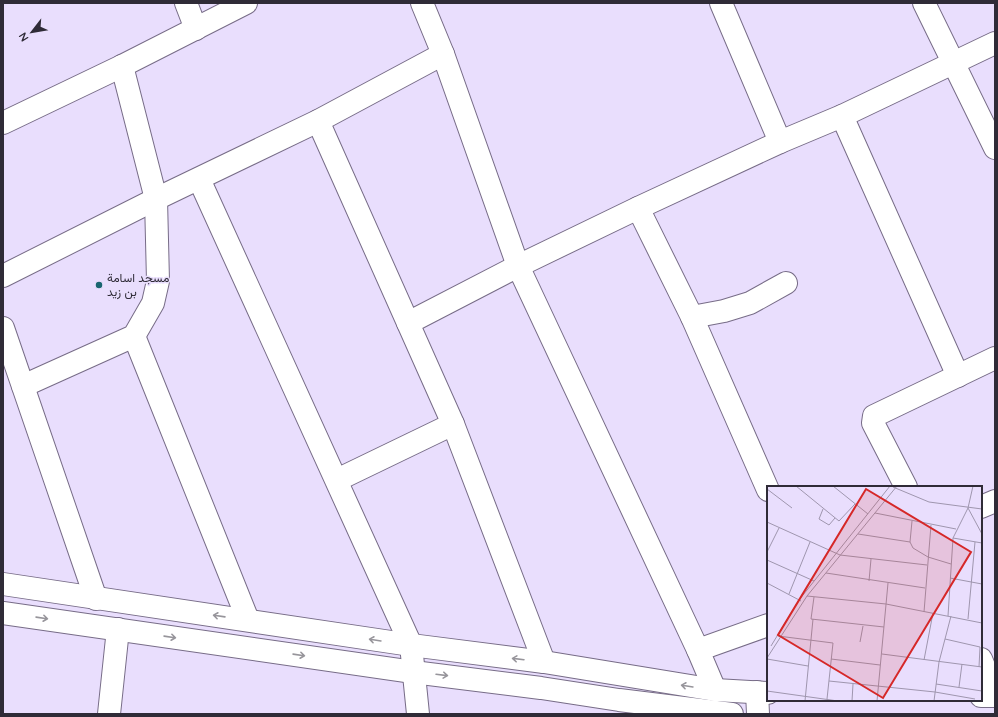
<svg xmlns="http://www.w3.org/2000/svg" width="998" height="717" font-family="Quicksand,Vazirmatn,sans-serif">
	<style>
		.lines { fill: none; stroke-linecap: round; stroke-linejoin: round }
		.minor-casing { stroke: #776c87; stroke-width: 24 }
		.major-casing { stroke: #776c87; stroke-width: 24 }
		.minor { stroke: #fff; stroke-width: 22 }
		.major { stroke: #fff; stroke-width: 22 }
		.oneway { stroke: #97959b }
		.poi-dot { fill: #196570; stroke: #e9defd; stroke-width: 1.5 }
		.labels { text-anchor: middle; stroke-width: 3; stroke-linejoin: round; paint-order: stroke }
		.poi-label { font-size: 12px; fill: #2f2b37; stroke: #e9defd; text-anchor: start }
		.inset-road { fill: none; stroke: #9f96ae; stroke-width: 1 }
		.view { fill: #d62828; fill-opacity: 0.15; stroke: #d62828; stroke-width: 2 }
		.inset-edge { fill: none; stroke: #2f2b37; stroke-width: 2 }
	</style>
	<rect width="100%" height="100%" fill="#e9defd"/>
	<g class="lines">
		<defs>
			<g id="minor">
				<polyline points="186,3 196,29"/>
				<polyline points="422,3 443,54 518,266 698,650 715,690"/>
				<polyline points="721,3 780,142"/>
				<polyline points="924,3 995,148"/>
				<polyline points="842,116 958,376"/>
				<polyline points="318,121 453,424 544,662"/>
				<polyline points="3,123 122,66 246,3"/>
				<polyline points="199,179 411,645 418,714"/>
				<polyline points="638,208 692,317 768,490"/>
				<polyline points="3,276 156,199 318,121 443,54"/>
				<polyline points="692,317 724,311 750,303 786,283"/>
				<polyline points="408,323 518,266 638,208 780,142 842,116 995,43"/>
				<polyline points="3,328 96,599"/>
				<polyline points="134,336 248,620"/>
				<polyline points="23,386 134,336 153,303 158,281 156,199 122,66"/>
				<polyline points="337,480 453,424"/>
				<polyline points="906,487 873,423 874,416 995,358"/>
				<polyline points="981,507 995,501"/>
				<polyline points="698,650 768,625"/>
				<polyline points="981,659 995,693"/>
				<polyline points="757,692 758,714"/>
				<polyline points="109,714 118,629"/>
			</g>
			<g id="major">
				<polyline points="3,584 411,645 544,662 715,690 768,693"/>
				<polyline points="3,613 413,672 541,688 619,700 732,714"/>
				<polyline points="981,696 995,696"/>
			</g>
		</defs>
		<use href="#minor" class="minor-casing"/>
		<use href="#major" class="major-casing"/>
		<use href="#minor" class="minor"/>
		<use href="#major" class="major"/>
	</g>
	<defs><path id="oneway-shaft" d="M-6 0H5M1.5-3L5.5 0L1.5 3" fill="none" stroke-width="1.6" stroke-linecap="round" stroke-linejoin="round"/></defs>
	<g class="oneway">
		<use href="#oneway-shaft" transform="translate(219 616) rotate(-172)"/>
		<use href="#oneway-shaft" transform="translate(42 618) rotate(8)"/>
		<use href="#oneway-shaft" transform="translate(170 637) rotate(8)"/>
		<use href="#oneway-shaft" transform="translate(375 640) rotate(-171)"/>
		<use href="#oneway-shaft" transform="translate(299 655) rotate(8)"/>
		<use href="#oneway-shaft" transform="translate(518 659) rotate(-173)"/>
		<use href="#oneway-shaft" transform="translate(442 675) rotate(7)"/>
		<use href="#oneway-shaft" transform="translate(687 686) rotate(-171)"/>
	</g>
	<circle class="poi-dot" cx="99" cy="285" r="4"/>
	<g class="labels">
		<g class="poi-label">
			<text x="107" y="282">مسجد اسامة<tspan x="107" dy="14">بن زيد</tspan></text>
		</g>
	</g>
	<g transform="translate(767 486)">
		<rect width="215" height="215" fill="#e9defd"/>
		<path class="inset-road" d="M29 0 72 35 88 18M66 0 101 28M126 1 162 16 215 23M0 3 25 22M201 22 215 48M56 23 52 33 62 39 68 32M108 27 189 43M145 35 143 56 146 62 161 71 184 78M0 36 73 69 160 79M91 48 143 56M186 52 215 57M0 66 12 42M0 74 47 95M59 87 158 102M183 92 215 98M102 95 104 73M0 97 34 115M22 108 43 56M40 110 119 118 215 137M47 111 44 133 117 141M157 126 164 39M181 130 186 52 201 22 206 0M201 133 208 56M11 150 66 157 60 213M178 153 213 161 212 181M93 156 96 140M4 160 32 114 123 0M115 168 215 181M0 172 40 110 130 0M0 173 41 180M64 173 113 179M157 174 166 127M62 195 168 206 208 213M169 198 215 205M192 201 195 178M0 205 71 215M38 215 46 133M85 215 86 198M110 215 121 97M167 215 172 176 184 130"/>
		<path class="view" d="M99 3 204 66 116 212 11 149Z"/>
		<rect width="215" height="215" class="inset-edge"/>
	</g>
	<rect width="998" height="717" fill="none" stroke="#2f2b37" stroke-width="8"/>
	<g transform="translate(32 32) rotate(239)" stroke="#e9defd" stroke-width="3" paint-order="stroke">
	<path d="M0-3L7 15L0 10L-7 15Z" fill="#2f2b37"/>
	<text y="-6" font-size="11" font-weight="bold" text-anchor="middle" fill="#2f2b37">N</text>
	</g>
</svg>
